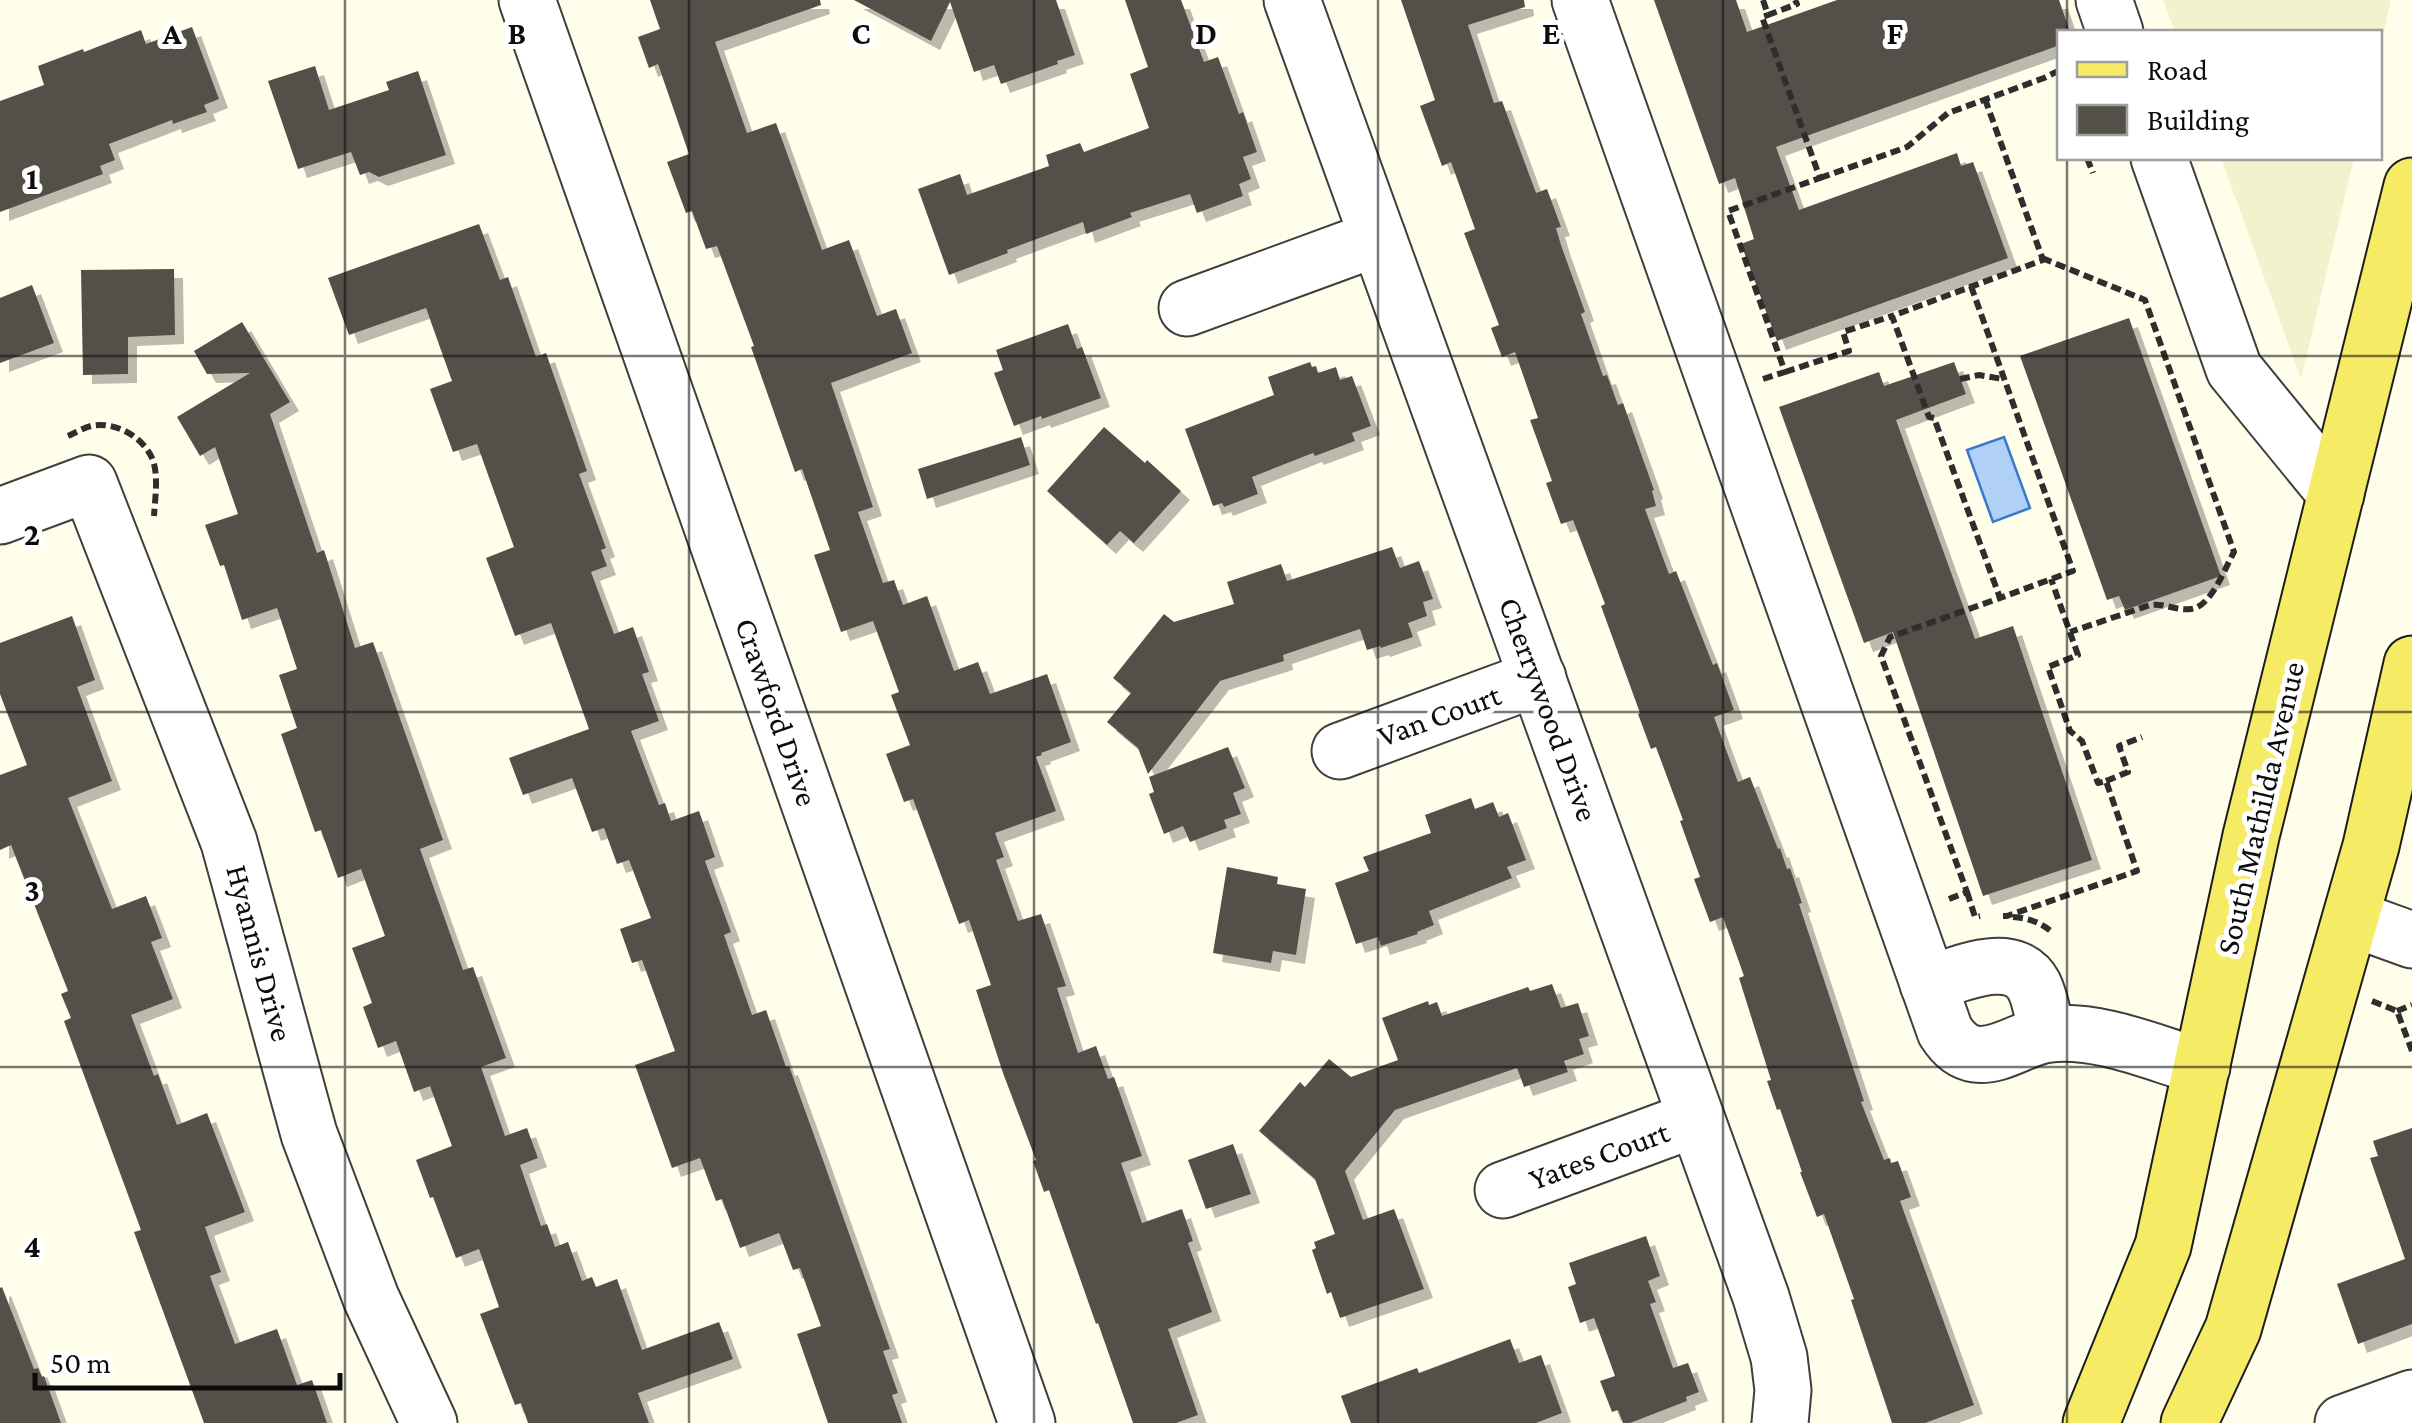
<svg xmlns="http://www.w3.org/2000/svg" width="2412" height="1423" font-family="'Crimson Pro',serif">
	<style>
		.farmland { fill: #f0f3cc }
		.water { fill: #b1d0f5; stroke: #3a78ca; stroke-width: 2.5 }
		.building { fill: #544f49; filter: url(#shadow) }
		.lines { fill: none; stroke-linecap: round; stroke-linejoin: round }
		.minor-casing { stroke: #3f3f3f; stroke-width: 59 }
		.major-casing { stroke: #1d1d1d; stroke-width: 59 }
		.path { stroke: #2e2e2e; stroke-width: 6; stroke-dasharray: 10 5; stroke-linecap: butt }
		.minor { stroke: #fff; stroke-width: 55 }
		.major { stroke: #f6eb64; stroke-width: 55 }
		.grid { fill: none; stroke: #0c0c0c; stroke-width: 2.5; stroke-opacity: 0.55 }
		.labels { text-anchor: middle; stroke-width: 10; stroke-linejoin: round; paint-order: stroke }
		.street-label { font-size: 32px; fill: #0c0c0c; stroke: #fff }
		.grid-label { font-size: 32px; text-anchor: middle; font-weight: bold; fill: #0c0c0c; stroke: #fff; stroke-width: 10; stroke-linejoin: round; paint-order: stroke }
	</style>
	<defs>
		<filter id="shadow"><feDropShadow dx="9" dy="9" stdDeviation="0" flood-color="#0004"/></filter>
	</defs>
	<rect width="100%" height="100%" fill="#fffeeb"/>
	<g class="farmland">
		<polygon points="2163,0 2391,0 2380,49 2380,32 2175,32"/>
		<polygon points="2221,158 2354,158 2301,379"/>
	</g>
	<polygon class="water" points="2004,437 2030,508 1993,522 1967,450"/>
	<g class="building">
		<polygon points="650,0 820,0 821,5 715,42 747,133 776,123 822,250 849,240 877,316 896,309 912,353 831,383 873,507 858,512 883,583 894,580 903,605 927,596 954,671 978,662 990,694 1047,674 1071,742 1041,753 1042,755 1036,757 1056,811 995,833 1004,857 996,860 1018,921 1041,914 1066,986 1057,988 1078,1053 1096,1046 1108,1079 1114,1077 1142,1156 1121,1163 1142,1223 1182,1209 1193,1241 1188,1243 1212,1312 1168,1329 1198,1415 1176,1423 1133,1423 1098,1323 1096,1324 1049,1190 1044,1192 1033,1161 1036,1160 1003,1073 976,990 991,985 969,920 959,924 913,799 904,802 886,754 910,745 891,695 899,692 873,621 841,632 814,555 830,550 802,469 795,472 751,347 754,346 717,246 706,249 692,211 686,213 667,162 689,154 658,64 649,68 638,37 660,29"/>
		<polygon points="854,0 1056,0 1075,55 1057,61 1058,64 1001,84 994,65 974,72 950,2 931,41"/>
		<polygon points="1125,0 1181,0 1204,62 1218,57 1239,114 1243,112 1257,152 1243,157 1251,179 1239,184 1243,196 1197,213 1190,194 1130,213 1132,217 1086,234 1083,222 1007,250 1008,253 949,275 918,189 960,174 967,195 1049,166 1046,155 1080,143 1084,152 1149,128 1130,74 1148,67"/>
		<polygon points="1401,0 1524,0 1525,7 1468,25 1494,103 1502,101 1536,193 1547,189 1561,227 1556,228 1561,245 1585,312 1581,314 1603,376 1607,375 1618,405 1623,403 1654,490 1652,491 1656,506 1645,509 1669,574 1676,571 1713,665 1717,663 1734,710 1714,717 1738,782 1750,777 1778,849 1780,848 1787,869 1790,868 1802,903 1799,904 1864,1101 1861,1102 1884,1160 1890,1158 1891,1163 1898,1161 1911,1197 1900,1201 1974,1405 1925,1423 1892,1423 1851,1300 1854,1299 1824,1214 1817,1217 1800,1172 1802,1172 1780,1109 1777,1110 1767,1081 1771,1080 1739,978 1744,976 1723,917 1710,922 1694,879 1700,877 1680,821 1683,820 1656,747 1651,749 1638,714 1640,713 1601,606 1605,604 1573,520 1561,524 1546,483 1552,481 1530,420 1538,418 1515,352 1502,357 1491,328 1499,325 1464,233 1475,229 1451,162 1442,166 1420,106 1435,100"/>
		<polygon points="1654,0 1736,0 1747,32 1837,0 2059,0 2070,32 2060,32 2060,45 1776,147 1799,210 1957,153 1961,166 1973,162 2008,258 1777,341 1741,244 1754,239 1735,178 1719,184"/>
		<polygon points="192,27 219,99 204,105 207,112 173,124 172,120 109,144 115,160 100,166 103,174 0,212 0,101 44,85 38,66 83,49 84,52 141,30 146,44"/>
		<polygon points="315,66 329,110 389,90 386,82 418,71 446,155 379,177 369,172 360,175 351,152 298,169 268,81"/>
		<polygon points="479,224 500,280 508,277 536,357 546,353 587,471 579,474 606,548 601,550 607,566 591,572 614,634 633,627 649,672 642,674 659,721 631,731 659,805 665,803 671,821 699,811 715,857 705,861 731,932 724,935 752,1015 766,1010 786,1067 789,1066 823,1160 890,1349 883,1351 898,1393 892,1395 902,1423 828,1423 797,1334 821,1326 800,1268 793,1270 779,1233 740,1248 722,1199 716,1201 700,1158 672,1168 635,1065 675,1051 642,960 632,963 620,929 651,918 629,860 617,864 604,828 592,832 572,778 523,795 509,758 589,729 551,623 515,636 486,558 514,547 477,444 453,452 430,389 452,381 426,308 349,335 328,278"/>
		<polygon points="174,269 175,335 128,337 128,374 83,375 81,270"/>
		<polygon points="32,285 54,343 0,363 0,298"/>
		<polygon points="2129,318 2221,576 2125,610 2119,596 2107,600 2020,356"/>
		<polygon points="242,322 290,402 270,414 317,553 324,550 355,648 373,642 443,840 420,849 463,970 473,967 506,1058 481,1067 505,1136 527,1128 538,1158 520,1165 541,1226 547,1224 555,1247 568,1242 582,1281 592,1277 596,1287 617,1279 642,1350 719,1322 733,1359 638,1393 649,1423 528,1423 521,1403 515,1405 480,1314 499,1307 479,1249 456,1258 433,1197 430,1198 416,1160 452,1146 430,1086 414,1092 396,1041 378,1048 363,1007 372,1003 352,948 385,936 361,869 338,878 321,830 315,832 281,734 297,728 279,675 297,669 277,608 242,620 224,565 220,566 205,525 238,514 215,447 200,456 177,417 250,373 207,374 194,351"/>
		<polygon points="1068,324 1077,349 1082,347 1101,398 1042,419 1041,416 1014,426 994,373 1003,370 996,350"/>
		<polygon points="1310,362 1312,367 1316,366 1318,373 1336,367 1340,380 1352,376 1371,426 1352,433 1355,441 1315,456 1313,453 1252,477 1258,494 1224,507 1222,503 1213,506 1185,429 1274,395 1268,377"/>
		<polygon points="1954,362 1966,394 1896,420 1975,639 2013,626 2092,860 1983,896 1893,632 1864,643 1779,407 1879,372 1884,386"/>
		<polygon points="1104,427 1145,463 1147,460 1181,491 1134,543 1120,531 1107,545 1047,491"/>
		<polygon points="1021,437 1030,465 927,499 918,469"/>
		<polygon points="1392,547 1400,568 1419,561 1433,599 1423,602 1427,616 1408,623 1413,637 1381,648 1380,646 1367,650 1360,629 1283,655 1284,661 1220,681 1148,774 1138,748 1107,722 1131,693 1113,678 1164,614 1174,622 1234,604 1227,582 1281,564 1287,581"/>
		<polygon points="72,616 95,680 77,687 112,781 68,798 112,909 146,896 162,938 151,942 173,999 131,1015 154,1076 158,1074 177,1125 207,1113 245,1212 205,1227 221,1272 210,1276 235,1344 277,1329 297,1385 312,1380 327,1423 204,1423 134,1232 141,1230 64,1021 71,1018 61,994 68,991 11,845 0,850 0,775 27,765 0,694 0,643"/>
		<polygon points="1228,747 1245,788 1233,793 1241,814 1224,820 1227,828 1190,842 1183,826 1164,834 1149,794 1154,792 1149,777"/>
		<polygon points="1471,798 1475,809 1493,802 1499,817 1508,813 1526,860 1507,867 1512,878 1429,911 1434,925 1417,932 1418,934 1381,946 1378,937 1356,944 1335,883 1369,871 1363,857 1431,833 1425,815"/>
		<polygon points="1227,867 1278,877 1277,884 1306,889 1296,955 1273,951 1271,963 1213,953"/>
		<polygon points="1552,984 1561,1008 1578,1003 1589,1036 1579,1039 1584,1054 1564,1061 1568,1072 1524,1087 1517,1068 1395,1110 1345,1171 1363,1220 1394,1209 1424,1289 1340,1318 1331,1292 1327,1294 1312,1250 1316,1248 1314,1242 1335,1234 1315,1179 1259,1131 1300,1082 1305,1087 1329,1059 1351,1077 1398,1060 1382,1018 1428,1001 1429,1005 1437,1002 1442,1016 1528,987 1530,991"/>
		<polygon points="2412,1128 2412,1324 2358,1344 2337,1284 2405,1259 2370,1158 2378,1156 2373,1141"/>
		<polygon points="1233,1144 1251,1194 1206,1209 1188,1160"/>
		<polygon points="1646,1236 1660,1276 1648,1281 1656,1302 1650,1304 1673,1368 1688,1363 1699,1392 1686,1397 1687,1401 1630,1423 1623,1423 1618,1410 1612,1412 1600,1381 1615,1376 1594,1318 1580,1323 1568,1287 1576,1284 1569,1263"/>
		<polygon points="2,1287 34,1369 38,1368 42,1377 44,1376 61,1423 0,1423 0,1288"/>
		<polygon points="1510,1339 1519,1363 1541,1355 1562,1413 1536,1423 1351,1423 1341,1396 1417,1368 1419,1373"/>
	</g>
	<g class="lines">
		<defs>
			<g id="minor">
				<polyline points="527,0 1027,1423"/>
				<polyline points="1292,0 1761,1297 1779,1357 1783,1390 1780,1423"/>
				<path d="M1580 0 1945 1031C1952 1042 1961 1052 1975 1054 2001 1058 2025 1036 2050 1034 2101 1029 2153 1053 2202 1067"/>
				<polyline points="2104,0 2115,32"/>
				<polyline points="2159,158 2234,369 2336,494"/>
				<polyline points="1187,308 1378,238"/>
				<polyline points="0,516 89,483 229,842 309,1134 371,1298 429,1423"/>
				<polyline points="1340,751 1538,678"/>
				<polyline points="2351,918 2412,940"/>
				<path d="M1928 984C1958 975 2014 948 2034 986 2041 1000 2043 1018 2047 1034"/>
				<polyline points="1503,1190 1695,1119"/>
				<polyline points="2343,1423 2412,1398"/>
			</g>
			<g id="major">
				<polyline points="2091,1423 2163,1246 2251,836 2412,186"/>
				<polyline points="2189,1423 2233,1329 2371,846 2412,664"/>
			</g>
		</defs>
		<use href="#minor" class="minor-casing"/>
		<use href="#major" class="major-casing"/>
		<g class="path">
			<polyline points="1763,0 1768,15 1797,4 1795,0"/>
			<polyline points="2087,158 2093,173"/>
			<polyline points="1820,178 1907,147 1948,113 2044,78 2060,70"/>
			<path d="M2042 258 2145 300 2234 552C2225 568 2211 607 2191 609 2177 611 2164 603 2150 605L2070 632"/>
			<polyline points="1971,286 2073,571 2000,598"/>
			<polyline points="1785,372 1849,351 1843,332 1892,316"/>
			<polyline points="1763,379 1785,372 1728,211 1820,178 1762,17 1768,15"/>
			<polyline points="1960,379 1979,375 2003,379"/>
			<path d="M68 436C75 433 83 428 91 426 115 421 142 436 152 458 159 474 155 498 154 516"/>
			<polyline points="2106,781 2128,772 2119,746 2142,737"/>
			<polyline points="1967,892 1975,917 1980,916"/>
			<polyline points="1949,899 1967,892 1881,656 1890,637 2000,598 1934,418 1929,417 1892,316 2043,260 1985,99"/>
			<polyline points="2003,916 2007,916 2137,871 2106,781 2098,783 2082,741 2070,731 2048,667 2078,655 2051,579"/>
			<path d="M2013 917C2028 918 2040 922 2052 932"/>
			<polyline points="2372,1001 2397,1011 2412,1051"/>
			<polyline points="2397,1011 2412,1005"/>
		</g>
		<use href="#minor" class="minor"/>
		<use href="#major" class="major"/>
	</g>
	<path class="grid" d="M345 0V1423M689 0V1423M1034 0V1423M1378 0V1423M1723 0V1423M2067 0V32M2067 158V1423M0 356H2412M0 712H2412M0 1067H2412"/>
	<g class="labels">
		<g class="street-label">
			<text transform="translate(1549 709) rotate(70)" y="11">Cherrywood Drive</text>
			<text transform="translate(777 712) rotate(71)" y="11">Crawford Drive</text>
			<text transform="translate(1439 715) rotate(-20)" y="11">Van Court</text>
			<text transform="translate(2260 808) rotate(-77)" y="11">South Mathilda Avenue</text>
			<text transform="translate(260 953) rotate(75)" y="11">Hyannis Drive</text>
			<text transform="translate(1599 1155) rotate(-20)" y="11">Yates Court</text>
		</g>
	</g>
	<g class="grid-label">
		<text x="172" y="44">A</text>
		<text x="517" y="44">B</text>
		<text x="861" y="44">C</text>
		<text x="1206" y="44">D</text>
		<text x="1551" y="44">E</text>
		<text x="1895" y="44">F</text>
		<text x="32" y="189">1</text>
		<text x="32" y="545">2</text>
		<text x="32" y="901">3</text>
		<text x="32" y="1257">4</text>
	</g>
	<rect x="2057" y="30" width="325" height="130" fill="#ffffff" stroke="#9e9e9e" stroke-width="2.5"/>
	<rect x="2077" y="62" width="50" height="15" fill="#f6eb64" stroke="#9e9e9e" stroke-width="2.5"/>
	<text x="2147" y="80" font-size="30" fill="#0c0c0c">Road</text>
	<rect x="2077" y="105" width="50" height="30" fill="#544f49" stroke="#9e9e9e" stroke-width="2.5"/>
	<text x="2147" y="130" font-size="30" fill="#0c0c0c">Building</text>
	<path d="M35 1373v15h305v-15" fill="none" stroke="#0c0c0c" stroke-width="5"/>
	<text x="50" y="1373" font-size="30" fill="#0c0c0c" stroke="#ffffff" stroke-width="8" paint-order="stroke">50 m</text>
</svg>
